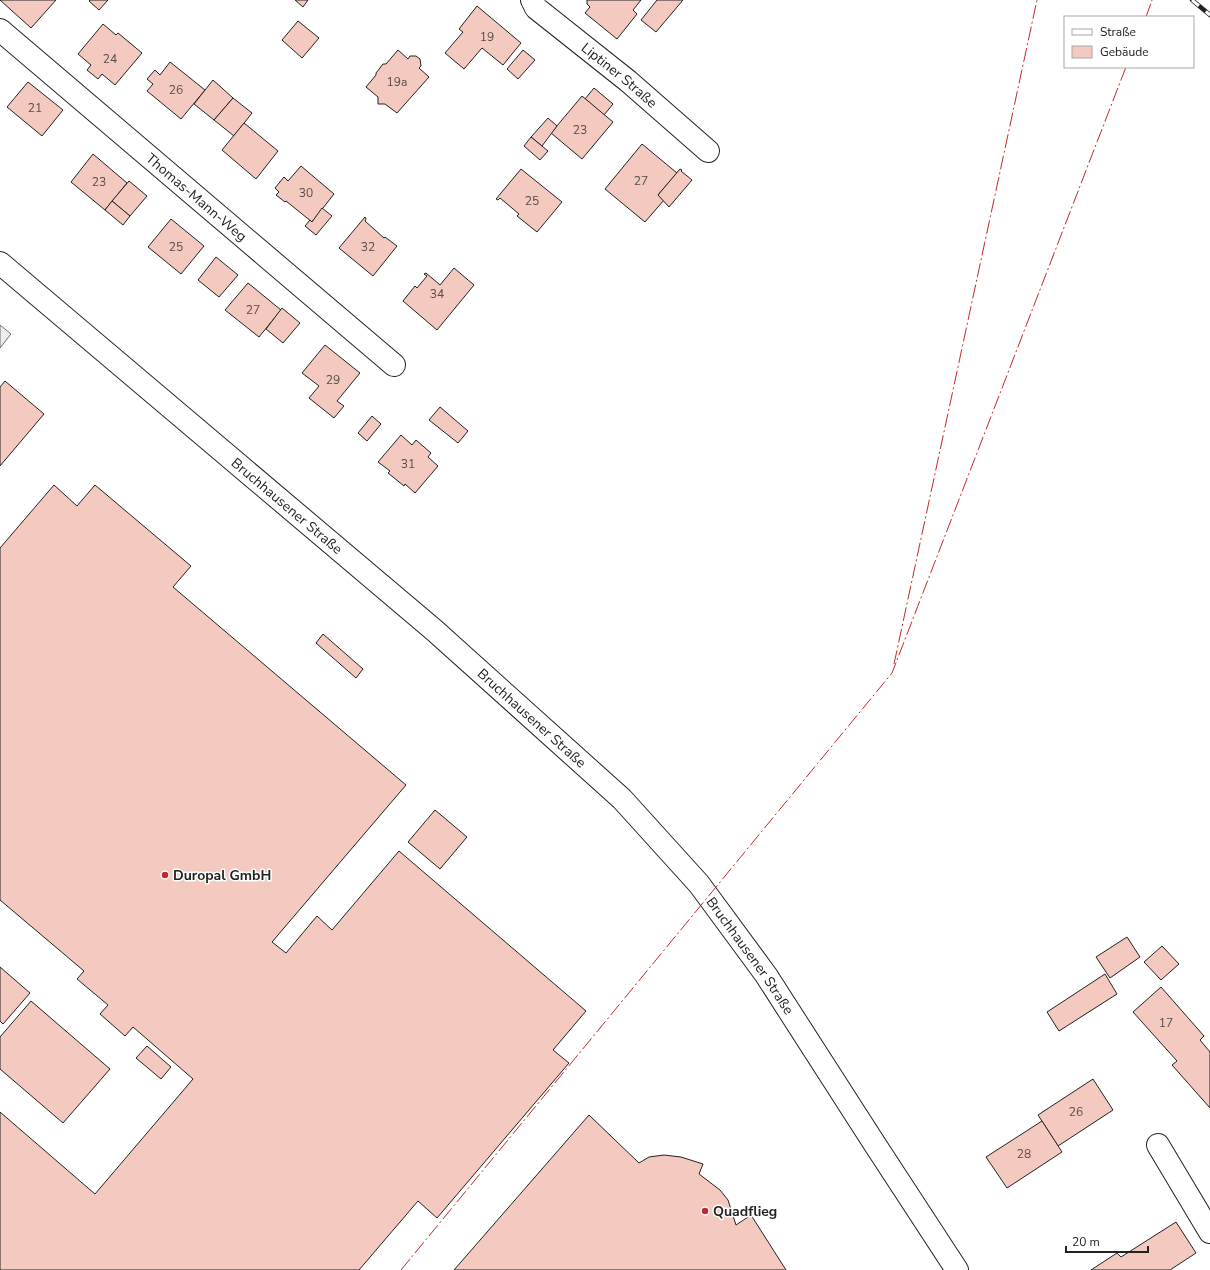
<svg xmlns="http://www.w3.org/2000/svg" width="1210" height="1270" font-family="'Nunito Sans',sans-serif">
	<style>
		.green { fill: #eee; stroke: #6f6f6f }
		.building { fill: #f3c9c0; stroke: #222 }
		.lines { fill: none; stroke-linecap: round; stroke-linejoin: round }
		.minor-casing { stroke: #222; stroke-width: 24 }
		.tertiary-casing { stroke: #222; stroke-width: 24 }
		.minor { stroke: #fff; stroke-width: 22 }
		.tertiary { stroke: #fff; stroke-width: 22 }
		.rail-casing { stroke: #222; stroke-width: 4.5 }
		.rail { stroke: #fff; stroke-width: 3; stroke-dasharray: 9; stroke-linecap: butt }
		.power { stroke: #c62828; stroke-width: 1; stroke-dasharray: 14 3 2 3; stroke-linecap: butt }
		.poi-dot { fill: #c62828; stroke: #fff; stroke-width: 1.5 }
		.labels { text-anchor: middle; stroke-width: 3; stroke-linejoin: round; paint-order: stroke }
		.number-label { font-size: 12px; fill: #564c4a }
		.street-label { font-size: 14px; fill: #222; stroke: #fff }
		.poi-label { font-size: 14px; font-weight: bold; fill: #222; stroke: #fff; text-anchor: start }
	</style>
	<rect width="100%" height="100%" fill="#fff"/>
	<polygon class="green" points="0,325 11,334 0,348"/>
	<g class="building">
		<polygon points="0,0 56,0 31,28"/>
		<polygon points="90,0 108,0 99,10 89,1"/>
		<polygon points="295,0 308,0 303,7"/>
		<polygon points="587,0 641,0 633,10 637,14 617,39 585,13 590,7 587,4"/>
		<polygon points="657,0 683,0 656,32 641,20"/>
		<polygon points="477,6 521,43 503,65 482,48 464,69 445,53 463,32 459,29"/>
		<polygon points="298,21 319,38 302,58 282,40"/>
		<polygon points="103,24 116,35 118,33 142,53 115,85 102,74 98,79 87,70 91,65 78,54"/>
		<polygon points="398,50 408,59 410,56 416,56 420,59 421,66 419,68 429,77 397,113 385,104 378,104 378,97 366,87 376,75 376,73 383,64 386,64"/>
		<polygon points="523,50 535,60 518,79 507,69"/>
		<polygon points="170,62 205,90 181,119 147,91 153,84 147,79 155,70 160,75"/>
		<polygon points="213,80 233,98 214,120 194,104"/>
		<polygon points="28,82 63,110 42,136 7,107"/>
		<polygon points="594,88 613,104 604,115 585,99"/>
		<polygon points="582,96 613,122 582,159 551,133"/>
		<polygon points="233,98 252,113 234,136 214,120"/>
		<polygon points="548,118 557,126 542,146 531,137"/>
		<polygon points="244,123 278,151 256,179 222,150"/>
		<polygon points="531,137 548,151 540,160 524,146"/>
		<polygon points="642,144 677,173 658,195 664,200 645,222 605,189"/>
		<polygon points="93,154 127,183 105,210 71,182"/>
		<polygon points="301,166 334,194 312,222 286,201 285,202 276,195 279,192 275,188 284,177 288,181"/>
		<polygon points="521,169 562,202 537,232 517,216 519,214 500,198 498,200 496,199"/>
		<polygon points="680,169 682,170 681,171 692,180 669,207 658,195"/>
		<polygon points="129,181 147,196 130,216 112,201"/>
		<polygon points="112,201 130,216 123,225 105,210"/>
		<polygon points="322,208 332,216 316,235 305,226 310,220 312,222"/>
		<polygon points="365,217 366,219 365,221 384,238 385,237 397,246 373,276 339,248"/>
		<polygon points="171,219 204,246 181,274 148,247"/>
		<polygon points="216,257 238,275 219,297 198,280"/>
		<polygon points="454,268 474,285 437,330 403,301 415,286 417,288 427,276 424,274 426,273 440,285"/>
		<polygon points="248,283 281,310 259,337 225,310"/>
		<polygon points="282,308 300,323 283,343 266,329"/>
		<polygon points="325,345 360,373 337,401 344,406 334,418 309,398 319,386 302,373"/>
		<polygon points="5,381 44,414 0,466 0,387"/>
		<polygon points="440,407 468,431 458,443 429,420"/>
		<polygon points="372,416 381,424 367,441 358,433"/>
		<polygon points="401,435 412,445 416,440 431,453 428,457 438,466 415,493 405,484 404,486 388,473 390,471 378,462"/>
		<polygon points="54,485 77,506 95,485 191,566 173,587 406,785 272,942 286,953 317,916 332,930 399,851 586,1011 553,1050 569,1063 437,1218 418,1201 359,1270 0,1270 0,1112 95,1194 193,1079 133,1027 125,1036 100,1014 108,1005 77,979 84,971 0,900 0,548"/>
		<polygon points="323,634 363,669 356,678 316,643"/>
		<polygon points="435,810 467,837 440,869 408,842"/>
		<polygon points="1127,937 1140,957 1110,978 1096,957"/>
		<polygon points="1162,946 1179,964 1161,980 1144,962"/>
		<polygon points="0,967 30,993 3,1024 0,1021"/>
		<polygon points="1105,974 1117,994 1059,1031 1047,1012"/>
		<polygon points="1161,987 1204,1036 1200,1040 1210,1052 1210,1108 1172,1065 1177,1061 1133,1012"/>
		<polygon points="31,1001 110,1069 63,1123 0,1069 0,1037"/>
		<polygon points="147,1046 171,1067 161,1079 136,1058"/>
		<polygon points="1093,1079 1113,1110 1058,1146 1038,1115"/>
		<polygon points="589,1115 639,1163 649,1157 664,1155 681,1157 703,1164 699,1174 720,1190 728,1200 736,1225 751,1215 786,1270 454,1270"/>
		<polygon points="1042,1121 1062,1152 1007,1188 986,1157"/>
		<polygon points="1176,1222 1196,1253 1170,1270 1091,1270 1117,1253 1121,1257"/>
	</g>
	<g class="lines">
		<defs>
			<g id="minor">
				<path id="s1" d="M532 0 536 8 628 81 708 151"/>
				<path id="s2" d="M0 30 394 365"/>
				<polyline points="1158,1145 1210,1232"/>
			</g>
			<g id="tertiary">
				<path id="s3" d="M0 263 434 630 622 799 699 884 766 975 874 1143 957 1270"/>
			</g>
		</defs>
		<use href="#minor" class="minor-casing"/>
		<use href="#tertiary" class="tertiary-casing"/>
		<use href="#minor" class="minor"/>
		<use href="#tertiary" class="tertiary"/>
		<defs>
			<polyline id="rail" points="1192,0 1210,15"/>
		</defs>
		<use href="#rail" class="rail-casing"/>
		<use href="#rail" class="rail"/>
		<g class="power">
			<polyline points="1146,17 1152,0"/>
			<polyline points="894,664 1037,0"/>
			<polyline points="401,1270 892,673 1126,67"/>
		</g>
	</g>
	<g class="poi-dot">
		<circle cx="165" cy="875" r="4"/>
		<circle cx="705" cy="1211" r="4"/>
	</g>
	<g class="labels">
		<g class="number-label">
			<text x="487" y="41">19</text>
			<text x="110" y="63">24</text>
			<text x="397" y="86">19a</text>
			<text x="176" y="94">26</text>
			<text x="35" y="112">21</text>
			<text x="580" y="134">23</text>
			<text x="641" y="185">27</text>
			<text x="99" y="186">23</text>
			<text x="306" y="197">30</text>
			<text x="532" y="205">25</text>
			<text x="176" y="251">25</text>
			<text x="368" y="251">32</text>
			<text x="437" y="298">34</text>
			<text x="253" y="314">27</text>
			<text x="333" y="384">29</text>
			<text x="408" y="468">31</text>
			<text x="1166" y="1027">17</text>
			<text x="1076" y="1116">26</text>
			<text x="1024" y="1158">28</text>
		</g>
		<g class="street-label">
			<text dy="5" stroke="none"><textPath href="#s1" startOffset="116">Liptiner Straße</textPath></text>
			<text dy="5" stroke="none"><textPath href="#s2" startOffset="258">Thomas-Mann-Weg</textPath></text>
			<text dy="5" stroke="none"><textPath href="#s3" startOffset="376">Bruchhausener Straße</textPath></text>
			<text dy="5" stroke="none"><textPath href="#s3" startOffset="700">Bruchhausener Straße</textPath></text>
			<text dy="5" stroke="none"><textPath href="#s3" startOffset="1024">Bruchhausener Straße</textPath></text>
		</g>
		<g class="poi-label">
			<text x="173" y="880">Duropal GmbH</text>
			<text x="713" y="1216">Quadflieg</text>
		</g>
	</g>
	<rect x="1064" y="16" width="130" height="52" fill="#ffffff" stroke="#a7a7a7"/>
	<rect x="1072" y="29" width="20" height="6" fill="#ffffff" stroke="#a7a7a7"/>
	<text x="1100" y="36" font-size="12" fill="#222222">Straße</text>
	<rect x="1072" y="46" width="20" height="12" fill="#f3c9c0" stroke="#a7a7a7"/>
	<text x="1100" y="56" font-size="12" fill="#222222">Gebäude</text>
	<path d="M1066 1246v6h82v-6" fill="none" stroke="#222222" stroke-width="2"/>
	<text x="1072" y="1246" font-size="12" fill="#222222" stroke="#ffffff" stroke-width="3" paint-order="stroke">20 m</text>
</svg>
